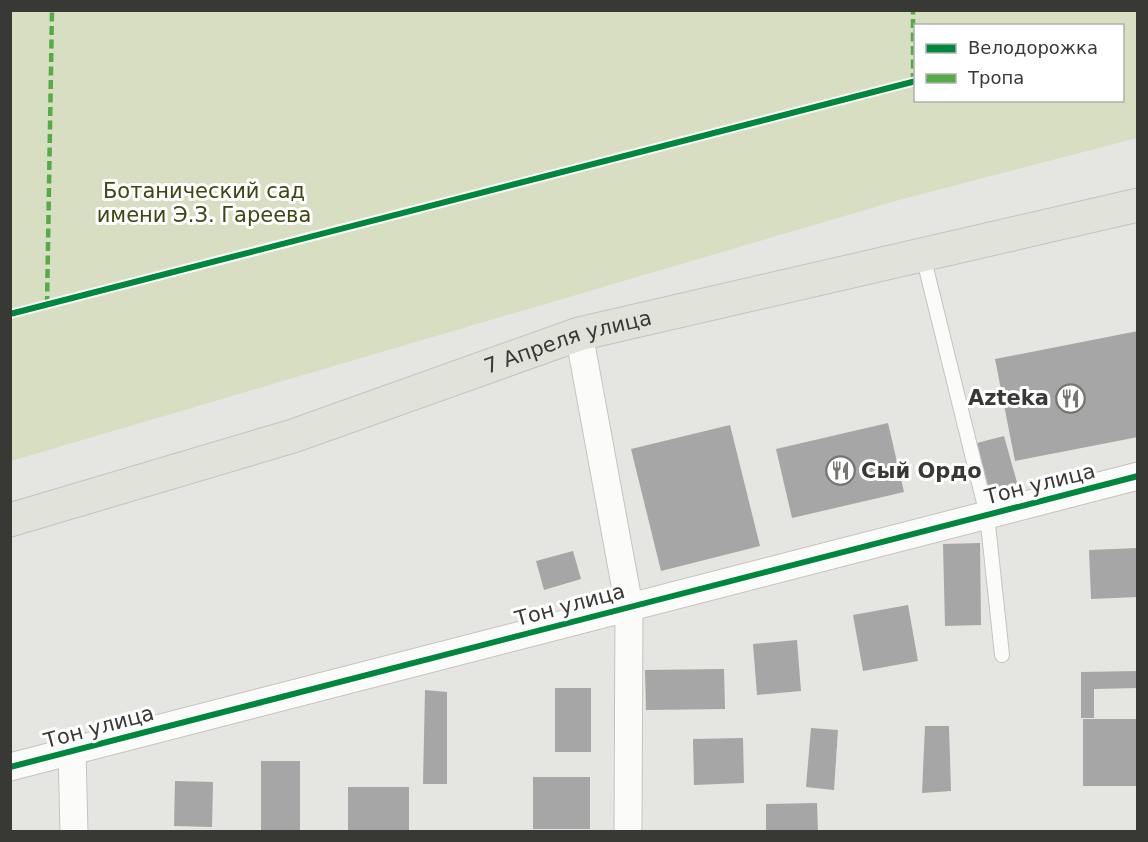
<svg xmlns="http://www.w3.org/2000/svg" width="1148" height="842" font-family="'DejaVu Sans',sans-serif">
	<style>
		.green { fill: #d8dec2; fill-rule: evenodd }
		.building { fill: #a5a6a5 }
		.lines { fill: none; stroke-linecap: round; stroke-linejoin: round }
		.service-casing { stroke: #c3c4c0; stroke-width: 16 }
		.minor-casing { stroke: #c3c4c0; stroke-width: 29 }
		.primary-casing { stroke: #c2c3c1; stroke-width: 35 }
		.service { stroke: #fbfbfa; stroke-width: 14 }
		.minor { stroke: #fbfbfa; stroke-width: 27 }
		.primary { stroke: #e1e2d9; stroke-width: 33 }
		.quiet { stroke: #55ac45; stroke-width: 4.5; stroke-dasharray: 9 4.5; stroke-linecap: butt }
		.cycleway-casing { stroke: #fff; stroke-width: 10 }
		.cycleway { stroke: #00873e; stroke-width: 6 }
		.labels { text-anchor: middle; stroke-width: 6; stroke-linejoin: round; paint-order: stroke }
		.park-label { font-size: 21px; fill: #404613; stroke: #fff }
		.street-label { font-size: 21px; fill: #383935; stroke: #fff }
		.poi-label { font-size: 21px; font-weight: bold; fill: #383935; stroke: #fff; text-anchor: end }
	</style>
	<rect width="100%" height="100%" fill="#e5e6e1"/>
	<path class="green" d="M11 10 1137 11V138L899 200 11 461ZM916 26H1122V100H916Z"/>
	<g class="building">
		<polygon points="1138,331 1138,437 1015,461 995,359"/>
		<polygon points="888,423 904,492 792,518 776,449"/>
		<polygon points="730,425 760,546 661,571 631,449"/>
		<polygon points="1004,436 1018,486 990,493 977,443"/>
		<polygon points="980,543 981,625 945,626 943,544"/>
		<polygon points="1138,548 1138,597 1091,599 1089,550"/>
		<polygon points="573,551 581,579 544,590 536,561"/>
		<polygon points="908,605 918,661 863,671 853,615"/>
		<polygon points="797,640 801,691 757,695 753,644"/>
		<polygon points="724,669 725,709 646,710 645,670"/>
		<polygon points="1138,671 1138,688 1094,689 1094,718 1081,718 1081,672"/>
		<rect x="555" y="688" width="36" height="64"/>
		<polygon points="425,690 447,692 447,784 423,784"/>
		<rect x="1083" y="719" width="55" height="67"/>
		<polygon points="925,726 949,726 951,791 922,793"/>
		<polygon points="811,728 838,730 834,790 806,787"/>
		<polygon points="743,738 744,783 694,785 693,739"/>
		<rect x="261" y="761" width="39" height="71"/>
		<rect x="533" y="777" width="57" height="52"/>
		<polygon points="175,781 213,782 212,827 174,826"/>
		<rect x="348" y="787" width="61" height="45"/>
		<polygon points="817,803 818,832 766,832 766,804"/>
	</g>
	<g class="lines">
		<defs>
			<polyline id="service" points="923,256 987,515 1002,655"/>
			<g id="minor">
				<polyline points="579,334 629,606 628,832"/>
				<polyline points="72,751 74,832"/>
				<polyline points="10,767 1138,476"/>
			</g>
			<g id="primary">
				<path id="s1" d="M10 520 293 436 579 334 1138 205"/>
			</g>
		</defs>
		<use href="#service" class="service-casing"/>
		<use href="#minor" class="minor-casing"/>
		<use href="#primary" class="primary-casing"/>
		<use href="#service" class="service"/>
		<use href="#minor" class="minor"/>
		<use href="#primary" class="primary"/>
		<g class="quiet">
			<polyline points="913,82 913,10"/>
			<polyline points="47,305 52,10"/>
		</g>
		<defs>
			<g id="cycleway">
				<polyline points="10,314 916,81"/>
				<polyline points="10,767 1138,476"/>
			</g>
		</defs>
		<use href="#cycleway" class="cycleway-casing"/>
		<use href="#cycleway" class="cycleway"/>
	</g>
	<defs>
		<symbol id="restaurant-ring" viewBox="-11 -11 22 22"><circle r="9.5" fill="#fff" stroke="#757671" stroke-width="1.5"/><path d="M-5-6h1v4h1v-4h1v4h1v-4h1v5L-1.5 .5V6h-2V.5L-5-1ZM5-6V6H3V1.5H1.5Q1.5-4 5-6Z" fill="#757671"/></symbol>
	</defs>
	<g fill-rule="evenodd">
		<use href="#restaurant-ring" x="1054" y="382" width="33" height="33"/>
		<use href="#restaurant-ring" x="824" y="454" width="33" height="33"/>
	</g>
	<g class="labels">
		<g class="park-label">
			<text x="204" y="198">Ботанический сад<tspan x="204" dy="24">имени Э.З. Гареева</tspan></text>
		</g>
		<g class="street-label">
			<text dy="7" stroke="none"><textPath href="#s1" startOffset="586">7 Апреля улица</textPath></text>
			<text transform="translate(1040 484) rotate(-14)" y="7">Тон улица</text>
			<text transform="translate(570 605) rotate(-15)" y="7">Тон улица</text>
			<text transform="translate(99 727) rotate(-15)" y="7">Тон улица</text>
		</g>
		<g class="poi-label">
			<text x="1049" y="405">Azteka</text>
			<text x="861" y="478" text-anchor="start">Сый Ордо</text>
		</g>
	</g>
	<rect width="1148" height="842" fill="none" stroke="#383935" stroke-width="24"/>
	<rect x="914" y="24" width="210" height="78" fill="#ffffff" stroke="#afb0ae" stroke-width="1.5"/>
	<rect x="926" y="44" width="30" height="9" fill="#00873e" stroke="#afb0ae" stroke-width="1.5"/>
	<text x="968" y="54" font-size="18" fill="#383935">Велодорожка</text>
	<rect x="926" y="74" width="30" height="9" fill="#55ac45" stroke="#afb0ae" stroke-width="1.5"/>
	<text x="968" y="84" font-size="18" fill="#383935">Тропа</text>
</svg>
